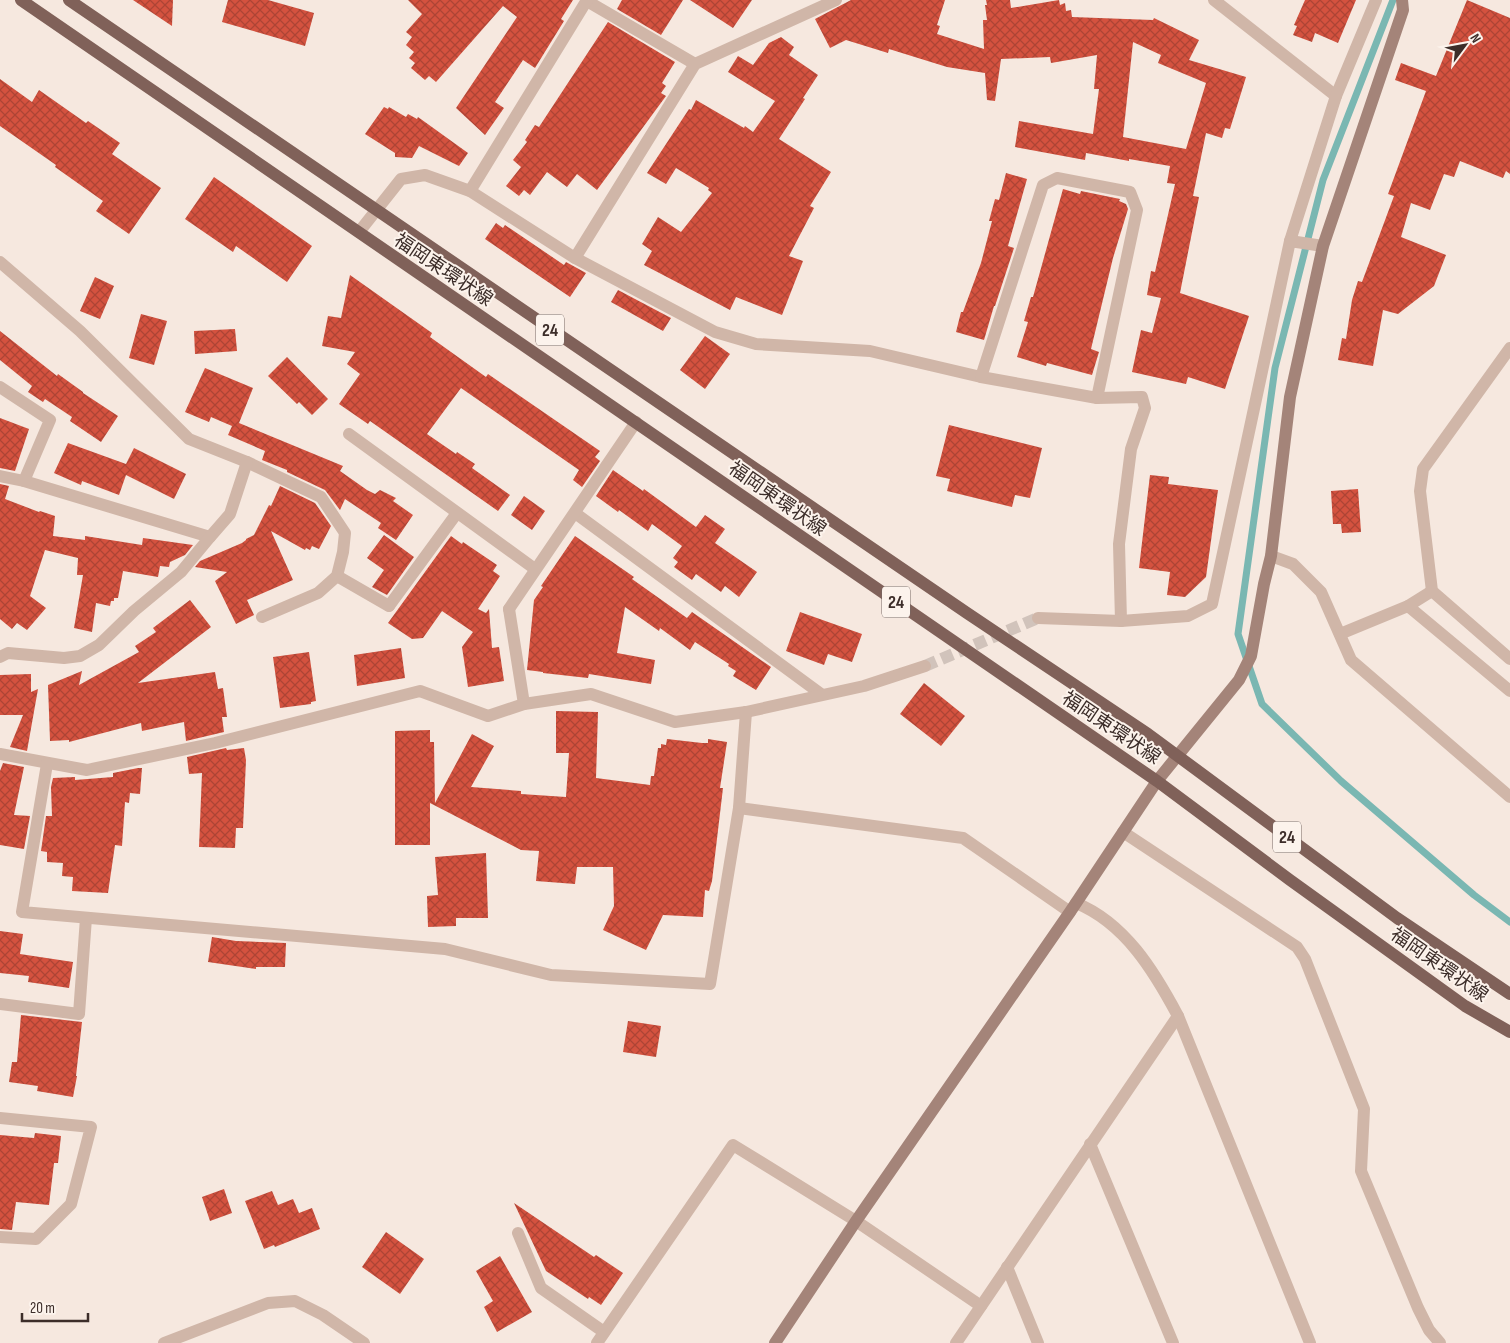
<svg xmlns="http://www.w3.org/2000/svg" width="1510" height="1343" font-family="'Sofia Sans Condensed','Noto Sans JP',sans-serif">
	<style>
		.lines { fill: none; stroke-linecap: round; stroke-linejoin: round }
		.stream { stroke: #7ab7b2; stroke-width: 7 }
		.building { fill: url(#building-cross-hatch); fill-rule: evenodd }
		.street-tunnel { stroke: #d1c3bb; stroke-width: 12; stroke-dasharray: 12 6; stroke-linecap: butt }
		.lane { stroke: #d0b6a8; stroke-width: 12 }
		.street { stroke: #d0b6a8; stroke-width: 12 }
		.secondary { stroke: #a48479; stroke-width: 12 }
		.primary { stroke: #806159; stroke-width: 12 }
		.labels { text-anchor: middle; stroke-width: 4; stroke-linejoin: round; paint-order: stroke }
		.shield { fill: #fcf3ec; stroke: #766864; stroke-width: 1 }
		.shield-label { font-size: 18px; font-weight: bold; fill: #3c2d29 }
		.street-label { font-size: 19px; fill: #3c2d29; stroke: #fcf3ec }
	</style>
	<defs>
		<pattern id="building-cross-hatch" width="8" height="8" patternUnits="userSpaceOnUse" patternTransform="scale(1.25)"><rect width="8" height="8" fill="#d4523f"/><path d="M0 0l8 8M0 8l8-8" fill="none" stroke="#ad4435"/></pattern>
	</defs>
	<rect width="100%" height="100%" fill="#f6e8df"/>
	<g class="lines">
		<polyline class="stream" points="1393,0 1323,180 1275,368 1238,634 1262,704 1341,781 1474,895 1510,922"/>
	</g>
	<g class="building">
		<polygon points="133,0 173,0 172,26"/>
		<polygon points="228,0 268,0 314,13 305,46 222,22"/>
		<polygon points="408,0 573,0 561,19 564,21 535,68 523,60 495,102 504,108 485,135 456,108 517,17 503,6 436,82 429,76 425,80 411,68 415,63 409,58 414,52 406,45 412,37 406,32 422,14"/>
		<polygon points="622,0 683,0 661,35 617,9"/>
		<polygon points="690,0 752,0 733,28"/>
		<path d="M851 0H945L937 25 940 26 937 34 984 49 983 20H987L985 5H987L986 0H1010L1011 8 1059 0 1060 5 1065 3 1066 11 1071 10 1072 17 1153 20 1154 18 1199 40 1189 60 1246 77 1230 129 1225 128 1222 138 1206 133 1193 196 1199 197 1180 293 1249 316 1225 389 1188 377 1186 384 1132 372 1141 330 1152 333 1161 298 1147 295 1151 271 1155 272 1175 184 1167 183 1170 166 1129 159V161L1086 153 1085 160 1015 147 1019 121 1093 134 1099 89H1094L1097 55 1051 63 1050 57 1001 59 995 101 987 100 985 73 947 67 889 49 888 53 846 40 830 48 815 19ZM1133 42 1161 55 1158 63 1206 83 1186 149 1123 137Z"/>
		<polygon points="1305,0 1356,0 1338,43 1315,33 1312,42 1293,35 1297,26 1294,25"/>
		<polygon points="1467,0 1510,18 1510,174 1506,171 1503,178 1460,161 1454,177 1444,174 1430,210 1411,203 1401,237 1446,255 1434,286 1398,314 1383,310 1373,366 1338,360 1342,338 1346,339 1352,300 1358,281 1362,282 1394,196 1388,194 1426,91 1395,80 1401,63 1436,76"/>
		<polygon points="608,22 675,62 662,83 666,86 661,93 666,96 597,190 577,174 567,187 547,172 530,195 524,190 519,196 506,186 521,167 513,160 527,142 525,140 535,125 539,127"/>
		<polygon points="781,37 794,47 789,55 818,75 803,98 805,99 779,139 831,172 810,206 814,208 789,256 803,261 782,315 736,297 730,310 644,265 652,251 642,244 658,217 681,232 712,193 708,190 709,188 676,168 666,184 647,173 689,109 691,110 696,100 744,128 745,126 753,132 775,101 728,72 738,56 753,65 769,43"/>
		<polygon points="0,79 32,102 39,90 86,123 88,121 120,143 112,154 161,188 129,234 96,211 103,201 55,167 56,165 0,126"/>
		<polygon points="384,107 388,109 389,107 406,117 408,114 417,119 418,117 468,153 459,166 419,146 412,158 395,157 395,153 365,134"/>
		<polygon points="1006,173 1027,179 1008,246 1014,248 995,306 994,306 984,340 956,332 961,312 963,312 981,263 992,221 989,221 995,199 999,200"/>
		<polygon points="214,177 312,246 287,282 236,246 233,252 185,219"/>
		<polygon points="1063,189 1080,194 1081,191 1120,199 1119,201 1126,204 1128,209 1113,258 1091,349 1099,352 1092,375 1047,363 1046,366 1017,357 1028,322 1024,321 1031,297 1033,297"/>
		<polygon points="496,223 503,228 505,225 564,265 566,262 586,273 570,297 485,239"/>
		<polygon points="350,275 432,333 430,337 486,377 488,374 600,451 595,457 600,461 582,487 573,480 579,470 461,388 427,434 456,454 457,452 475,464 472,468 510,495 498,511 370,421 368,424 339,404 360,374 347,364 355,352 322,346 328,316 341,318"/>
		<polygon points="95,277 114,286 100,319 80,311"/>
		<polygon points="618,290 671,318 663,331 611,302"/>
		<polygon points="141,314 167,321 154,365 129,358"/>
		<polygon points="235,329 237,351 195,354 194,331"/>
		<polygon points="0,331 57,376 58,374 83,392 83,393 118,416 101,442 70,421 72,417 45,399 43,402 28,392 32,386 0,360"/>
		<polygon points="705,336 730,354 705,389 680,370"/>
		<polygon points="287,357 328,399 312,415 299,402 297,404 268,376"/>
		<polygon points="205,368 253,388 239,423 343,466 340,471 367,490 375,494 380,490 396,498 393,501 413,515 396,540 378,528 381,523 345,499 340,510 325,490 287,472 287,470 262,460 265,451 228,435 232,426 211,417 209,422 185,412"/>
		<polygon points="0,418 29,429 15,471 0,468"/>
		<polygon points="949,425 1042,448 1030,498 1015,495 1012,507 947,491 950,479 936,476"/>
		<polygon points="68,443 126,464 134,448 186,474 174,499 126,475 119,495 82,481 81,485 54,473"/>
		<polygon points="613,470 643,491 644,489 696,527 705,515 725,529 715,543 757,572 739,597 725,586 721,592 696,574 692,580 674,567 678,562 673,558 682,546 652,524 648,531 619,510 618,512 596,496"/>
		<polygon points="1150,475 1169,477 1168,484 1218,490 1206,577 1185,597 1167,595 1170,572 1139,568"/>
		<polygon points="0,484 9,486 5,499 39,512 40,511 55,516 53,536 85,540 85,536 142,545 143,538 193,545 185,555 170,562 169,567 160,566 158,577 123,571 118,598 114,598 114,601 111,601 110,606 96,603 92,632 74,628 83,575 77,575 78,558 45,550 30,596 46,608 27,630 17,623 12,629 0,619"/>
		<polygon points="280,486 315,503 331,526 319,549 312,546 310,550 306,548 305,550 271,531 293,580 247,600 254,615 236,624 215,581 227,572 195,567 200,561 242,543 246,540 246,539 254,535 269,505 271,506"/>
		<polygon points="1358,489 1361,532 1342,533 1341,524 1333,524 1331,491"/>
		<polygon points="524,496 545,511 532,530 511,515"/>
		<polygon points="384,535 414,557 387,595 372,587 384,570 367,558"/>
		<polygon points="451,536 462,544 463,542 497,565 493,571 500,576 478,609 486,613 489,609 492,648 499,647 504,681 468,687 462,647 473,632 442,611 423,638 412,639 388,623"/>
		<polygon points="575,536 634,577 632,579 687,618 692,612 771,667 756,690 733,676 736,671 728,666 729,664 695,642 690,650 660,628 659,631 625,607 617,653 655,660 651,684 589,674 588,678 543,673 543,672 527,670 534,600 543,587 541,586"/>
		<polygon points="190,600 211,627 138,683 215,672 218,689 223,688 227,717 222,717 224,732 186,741 184,722 142,731 141,723 69,742 69,740 50,741 48,685 82,671 79,685 139,652 135,646 156,632 153,628"/>
		<polygon points="800,612 862,634 852,662 828,654 824,665 786,651"/>
		<polygon points="401,648 405,678 357,686 354,655"/>
		<polygon points="309,652 316,701 311,702 311,704 280,708 273,657"/>
		<polygon points="31,674 31,692 38,689 27,751 10,747 23,715 0,715 0,675"/>
		<polygon points="924,683 965,716 941,746 900,714"/>
		<polygon points="556,711 598,712 596,778 650,785 651,776 654,776 658,748 661,748 661,744 666,745 667,739 702,743 708,743 708,739 727,742 720,788 723,788 712,881 709,891 705,890 703,917 663,915 646,950 603,930 614,906 613,867 577,867 575,884 536,881 539,851 521,850 430,803 430,845 395,845 395,731 430,730 430,742 434,742 435,803 472,734 494,746 471,787 521,791 521,794 566,797 569,753 556,753"/>
		<polygon points="226,748 227,750 244,748 246,760 243,828 236,828 235,848 199,847 202,773 189,774 187,757"/>
		<polygon points="3,763 24,767 14,815 30,816 24,849 0,845 0,771"/>
		<polygon points="138,768 142,768 140,794 130,793 129,803 125,802 122,846 115,845 108,893 72,891 73,877 62,876 63,863 47,862 47,852 41,851 46,816 52,816 51,787 53,778 75,777 75,780 113,777 113,773"/>
		<polygon points="486,853 488,918 456,918 456,926 428,927 427,896 438,895 435,857"/>
		<polygon points="0,931 23,934 20,954 73,962 69,988 28,982 29,976 0,973"/>
		<polygon points="212,937 236,941 286,943 285,967 256,967 256,969 208,962"/>
		<polygon points="21,1015 82,1022 76,1076 77,1076 73,1097 37,1091 38,1086 9,1082 12,1062 17,1062"/>
		<polygon points="628,1021 661,1026 656,1057 623,1052"/>
		<polygon points="35,1133 61,1136 58,1163 54,1163 49,1205 16,1202 12,1230 0,1229 0,1135 34,1138"/>
		<polygon points="224,1189 232,1213 210,1221 202,1197"/>
		<polygon points="272,1191 278,1205 293,1199 299,1213 312,1208 320,1229 275,1247 274,1245 264,1249 245,1201"/>
		<polygon points="514,1203 594,1257 596,1255 623,1273 601,1305 589,1297 588,1299 546,1271"/>
		<polygon points="386,1232 424,1259 400,1294 362,1267"/>
		<polygon points="500,1256 532,1312 497,1332 484,1307 493,1301 476,1271"/>
	</g>
	<g class="lines">
		<polyline class="street-tunnel" points="925,666 1038,618"/>
		<g class="lane">
			<polyline points="1214,0 1336,96"/>
			<polyline points="337,576 389,606"/>
			<polyline points="509,609 524,704"/>
		</g>
		<g class="street">
			<polyline points="587,1 695,64"/>
			<polyline points="470,191 587,0"/>
			<polyline points="359,232 401,179 425,175 470,191 575,258 715,332 756,344 870,351 981,377 1097,398 1142,397 1145,408 1131,449 1119,544 1121,621"/>
			<polyline points="1290,241 1336,96 1376,0"/>
			<polyline points="575,258 695,64 836,0"/>
			<polyline points="0,262 80,331 189,439 247,462 321,497 345,533 343,552 337,576 318,593 262,617"/>
			<polyline points="1510,348 1423,469 1420,491 1432,591 1510,659"/>
			<polyline points="981,377 1043,185 1057,178 1130,192 1137,210 1097,398"/>
			<polyline points="0,387 50,420 24,481"/>
			<polyline points="349,434 535,569"/>
			<polyline points="0,476 24,481 210,537 230,514 247,462"/>
			<polyline points="575,513 821,694"/>
			<polyline points="1271,556 1293,564 1321,592 1351,660 1510,797"/>
			<polyline points="389,606 457,513"/>
			<polyline points="1408,606 1510,691"/>
			<polyline points="509,609 636,422"/>
			<polyline points="1038,618 1121,621 1188,616 1212,604 1290,241 1323,246"/>
			<polyline points="1340,634 1408,606 1432,591"/>
			<polyline points="0,657 8,653 64,658 80,656 99,645 134,611 181,572 210,537"/>
			<polyline points="0,754 87,770 215,743 420,691 488,716 524,704 591,694 675,722 746,712 864,686 925,666"/>
			<polyline points="47,764 22,912 445,949 551,975 710,984 739,808 746,712"/>
			<polyline points="739,808 963,838 1070,912"/>
			<polyline points="1123,832 1297,947 1305,959 1364,1109 1361,1171 1418,1308 1429,1330 1440,1343"/>
			<path d="M1076 903C1125 923 1154 971 1178 1016L1310 1343"/>
			<polyline points="0,1004 79,1014 86,918"/>
			<polyline points="0,1118 91,1127 71,1204 36,1239 0,1237"/>
			<polyline points="1090,1144 1173,1343"/>
			<polyline points="518,1233 541,1288 604,1332"/>
			<polyline points="1007,1267 1038,1343"/>
			<polyline points="164,1343 268,1303 295,1301 323,1315 364,1343"/>
			<polyline points="597,1343 733,1145 856,1221 981,1306"/>
			<polyline points="956,1343 1178,1016"/>
		</g>
		<polyline class="secondary" points="775,1343 856,1221 1070,912 1157,781 1239,680 1251,656 1264,584 1271,556 1290,397 1323,246 1403,10 1402,0"/>
		<g class="primary">
			<polyline points="21,0 1157,781 1290,880 1465,1006 1510,1032"/>
			<polyline points="69,0 967,613 1148,734 1397,918 1510,994"/>
		</g>
	</g>
	<g class="labels">
		<g class="shield">
			<rect x="536" y="314.5" width="28" height="31" rx="4"/>
			<rect x="882" y="586.5" width="28" height="31" rx="4"/>
			<rect x="1273" y="821.5" width="28" height="31" rx="4"/>
		</g>
		<g class="shield-label">
			<text x="550" y="336">24</text>
			<text x="896" y="608">24</text>
			<text x="1287" y="843">24</text>
		</g>
		<g class="street-label">
			<text transform="translate(444 269) rotate(34)" y="7">福岡東環状線</text>
			<text transform="translate(778 498) rotate(35)" y="7">福岡東環状線</text>
			<text transform="translate(1112 727) rotate(34)" y="7">福岡東環状線</text>
			<text transform="translate(1440 964) rotate(35)" y="7">福岡東環状線</text>
		</g>
	</g>
	<g transform="translate(1465 45) rotate(58)" stroke="#fcf3ec" stroke-width="4" paint-order="stroke">
	<path d="M0-4L9 19L0 12L-9 19Z" fill="#3c2d29"/>
	<text y="-8" font-size="14" font-weight="bold" text-anchor="middle" fill="#3c2d29">N</text>
	</g>
	<path d="M22 1313v8h66v-8" fill="none" stroke="#3c2d29" stroke-width="2.5"/>
	<text x="30" y="1313" font-size="15" fill="#3c2d29" stroke="#fcf3ec" stroke-width="4" paint-order="stroke">20 m</text>
</svg>
